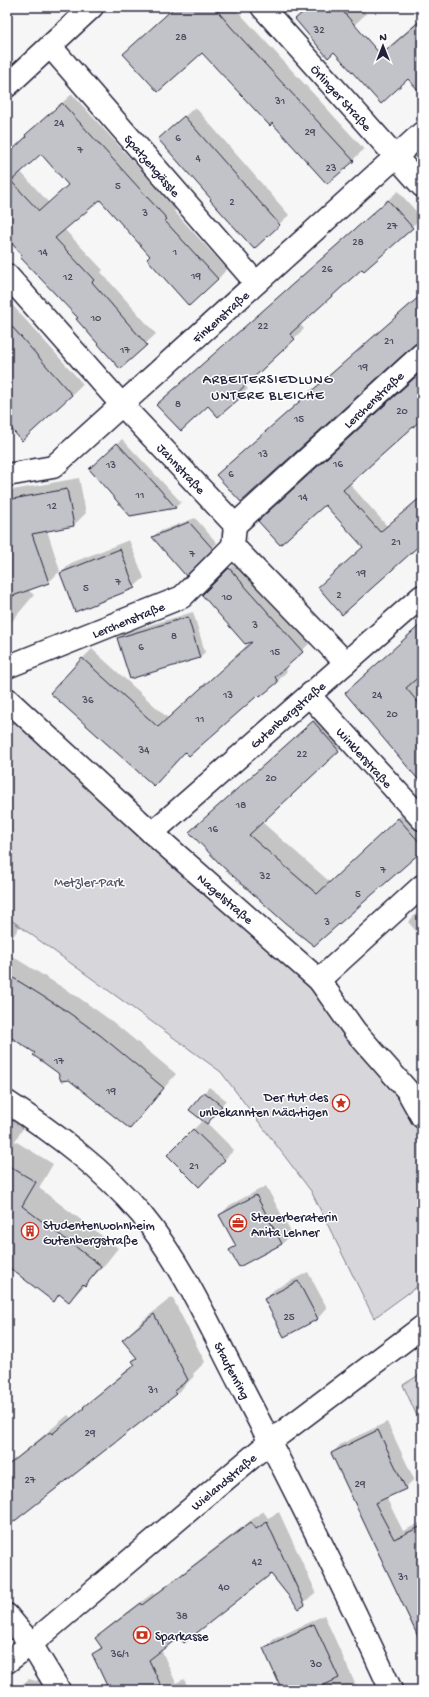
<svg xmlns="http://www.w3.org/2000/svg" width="429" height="1697" font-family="'Gochi Hand',sans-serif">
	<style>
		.green { fill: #d7d7db; stroke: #7c7c8b }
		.shadow { fill: #0003; fill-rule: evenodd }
		.building { fill: #c2c2c9; stroke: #22223b; fill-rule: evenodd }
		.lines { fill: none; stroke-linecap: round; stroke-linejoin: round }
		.minor-casing { stroke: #22223b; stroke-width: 25 }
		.minor { stroke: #fff; stroke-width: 22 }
		.labels { text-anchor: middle; stroke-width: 3; stroke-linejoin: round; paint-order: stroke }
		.number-label { font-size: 11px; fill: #4a4a5e }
		.street-label { font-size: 13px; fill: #22223b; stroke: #fff }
		.park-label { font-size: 13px; fill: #58586b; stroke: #fff }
		.poi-label { font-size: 13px; fill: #22223b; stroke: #fff; text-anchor: start }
		.neighbourhood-label { font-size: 14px; letter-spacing: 1px; fill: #22223b; stroke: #fff }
	</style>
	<rect width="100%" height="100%" fill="#f6f6f7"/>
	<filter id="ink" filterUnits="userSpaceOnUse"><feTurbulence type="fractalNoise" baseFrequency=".025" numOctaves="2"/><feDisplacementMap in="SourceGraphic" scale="8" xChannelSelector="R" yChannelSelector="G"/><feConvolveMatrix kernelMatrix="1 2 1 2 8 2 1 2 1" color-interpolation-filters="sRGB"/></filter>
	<g filter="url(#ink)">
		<g class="green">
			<polygon points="7,699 319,980 416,1123 422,1137 422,1283 374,1318 311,1191 221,1072 7,917"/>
			<polygon points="422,1373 422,1427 403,1385"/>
		</g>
		<g class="shadow">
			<polygon points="176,7 234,7 364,149 353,160"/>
			<polygon points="308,7 361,7 366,14 325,52 296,19"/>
			<polygon points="422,18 422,93 408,77 366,66"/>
			<path d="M72 94 176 209 174 211 227 269 218 279 151 256 100 198 64 229 103 270 101 272 156 334 120 367 7 237V155L36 126ZM41 152 69 184 49 203 20 171Z"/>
			<polygon points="195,107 289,215 254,247 160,139"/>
			<polygon points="398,191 422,218 362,268 300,324 304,329 244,385 248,389 238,398 208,405 167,396"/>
			<polygon points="7,299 83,384 72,395 7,423"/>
			<polygon points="422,372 422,418 349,483 388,527 422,496 422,542 364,547 325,503"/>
			<polygon points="122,439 181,502 176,507 130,515 95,465"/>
			<polygon points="79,478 86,513 74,525 47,530 60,571 48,583 28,590 34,595 7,627 7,491"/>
			<polygon points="195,518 217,543 186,574 153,537 158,532"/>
			<polygon points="129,540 144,578 134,587 61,573 71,563"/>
			<polygon points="239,559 312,641 284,668 287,671 278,681 260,696 258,693 185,751 163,775 82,659 92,649 168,718 255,640 204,595"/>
			<polygon points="193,612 205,652 200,657 130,677 118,638 123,633"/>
			<polygon points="422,623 422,782 346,693"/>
			<polygon points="327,708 352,737 262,822 330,882 412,805 422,817 422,849 314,945 190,832"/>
			<polygon points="422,908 422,938 408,922"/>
			<polygon points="7,918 20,926 7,946"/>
			<polygon points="7,953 78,997 113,1022 176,1074 130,1128 36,1053 7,1035"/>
			<polygon points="209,1087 226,1100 207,1123 234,1150 199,1186 168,1155 203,1120 190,1110"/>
			<polygon points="7,1115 27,1122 15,1141 53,1164 39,1188 118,1248 103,1267 69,1301 60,1294 54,1300 7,1265"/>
			<polygon points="266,1186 292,1234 282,1244 239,1266 231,1250 236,1245 220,1215 230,1205"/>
			<polygon points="308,1272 327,1308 318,1318 285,1336 265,1299 275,1289"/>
			<polygon points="172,1297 205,1362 193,1374 194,1376 177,1394 7,1527 7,1466 68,1415 71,1418 135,1363 133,1361 137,1357 123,1340 141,1322"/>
			<polygon points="387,1422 414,1479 405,1488 386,1497 403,1531 422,1522 422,1645 332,1453 341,1444"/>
			<polygon points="263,1511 268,1518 279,1512 316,1592 299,1607 271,1573 161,1649 176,1683 184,1679 189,1690 110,1690 93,1655 102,1646 97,1638 108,1627 153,1593 154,1595"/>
			<polygon points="324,1615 358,1690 284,1690 264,1649 274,1639"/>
			<polygon points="43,1677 56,1690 15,1690 29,1679 36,1681"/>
		</g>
		<g class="building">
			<polygon points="175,7 214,7 231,27 354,161 327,184 272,123 270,126 202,53 158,92 123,54"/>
			<polygon points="309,7 339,7 381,55 422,19 422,94 408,79 381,104 334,52 328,58 295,19"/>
			<path d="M62 103 167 219 165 221 218 279 189 306 147 259 150 256 100 200 55 238 94 280 92 282 147 345 120 369 76 319 78 318 20 257 22 255 7 238V155L26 137 25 135ZM41 154 68 185 39 211 11 181Z"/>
			<polygon points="184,116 280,225 254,249 210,200 211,199 158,139"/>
			<polygon points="388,200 413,228 364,271 362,269 290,334 295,339 235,395 239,399 218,417 208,406 181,431 156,405"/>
			<polygon points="422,294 422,342 414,345 241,502 216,475"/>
			<polygon points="7,321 72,395 22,441 7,424"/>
			<polygon points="422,371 422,419 343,490 380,532 422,496 422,543 342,615 318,587 363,547 325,505 280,545 258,521"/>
			<polygon points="117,443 155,484 176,508 130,516 89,469"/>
			<polygon points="67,489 74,526 32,534 49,583 7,598 7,500"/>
			<polygon points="189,522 213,549 186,576 152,537"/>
			<polygon points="120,549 135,588 75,612 60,573"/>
			<polygon points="229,568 303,652 275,677 278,682 260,697 258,695 189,756 185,752 154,786 50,693 82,658 158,727 252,642 245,644 202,595"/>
			<polygon points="188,617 200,658 130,679 117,638"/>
			<polygon points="422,623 422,674 406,688 422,707 422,784 345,693"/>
			<polygon points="313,721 339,751 249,835 317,894 398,818 422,845 422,851 314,946 284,922 222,866 189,832"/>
			<polygon points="7,974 65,1010 100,1035 164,1088 130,1129 69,1080 61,1081 58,1073 33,1055 35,1053 7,1035"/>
			<polygon points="204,1092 222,1106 207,1124 189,1110"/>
			<polygon points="193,1129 225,1160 199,1187 167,1155"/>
			<polygon points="7,1165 36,1182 22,1206 101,1266 85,1286 83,1284 69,1302 59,1294 54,1302 7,1266"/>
			<polygon points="256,1195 282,1244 239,1267 229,1250 236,1246 219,1215"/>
			<polygon points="298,1281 318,1319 284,1337 264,1299"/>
			<polygon points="154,1314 188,1380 174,1391 177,1394 7,1527 7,1466 50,1432 52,1434 84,1408 83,1407 135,1365 132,1361 137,1358 122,1340"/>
			<polygon points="378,1430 406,1489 375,1503 394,1539 422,1526 422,1645 331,1453"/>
			<polygon points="251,1522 256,1529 267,1522 305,1605 299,1609 271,1574 184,1643 179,1637 149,1660 163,1690 109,1690 92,1654 102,1648 95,1638 141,1603 142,1605"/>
			<polygon points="314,1624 339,1678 314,1690 282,1690 263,1648"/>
		</g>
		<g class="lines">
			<defs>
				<g id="minor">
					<polyline points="262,7 422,186"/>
					<polyline points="50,46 256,283"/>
					<polyline points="7,86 92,7"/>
					<polyline points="7,275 122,405 235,525 233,546 346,663"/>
					<polyline points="7,475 53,467 422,133"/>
					<polyline points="235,525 422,354"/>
					<polyline points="7,667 182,597 233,546"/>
					<polyline points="309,695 422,819"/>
					<polyline points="7,699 152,833 319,980 355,1031 407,1090 422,1117"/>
					<polyline points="152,833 422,596"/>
					<polyline points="319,980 422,886"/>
					<path d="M7 1102C56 1134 103 1169 141 1214 184 1266 211 1329 242 1388 294 1488 345 1588 391 1690"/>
					<polyline points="7,1615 31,1644 59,1690"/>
					<polyline points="7,1662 31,1644 271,1441 422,1327"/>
				</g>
			</defs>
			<use href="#minor" class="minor-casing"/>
			<use href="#minor" class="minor"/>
		</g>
	</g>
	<defs>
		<symbol id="sight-ring" viewBox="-11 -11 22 22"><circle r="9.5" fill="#fff" stroke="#c8321e" stroke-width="1.5"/><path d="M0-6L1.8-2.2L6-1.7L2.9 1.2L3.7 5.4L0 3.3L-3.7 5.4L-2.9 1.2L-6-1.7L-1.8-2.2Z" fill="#c8321e"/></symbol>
		<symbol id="office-ring" viewBox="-11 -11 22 22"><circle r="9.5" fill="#fff" stroke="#c8321e" stroke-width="1.5"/><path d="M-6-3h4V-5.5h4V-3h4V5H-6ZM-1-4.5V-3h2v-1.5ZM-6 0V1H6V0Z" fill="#c8321e"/></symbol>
		<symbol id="building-ring" viewBox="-11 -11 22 22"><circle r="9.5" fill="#fff" stroke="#c8321e" stroke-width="1.5"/><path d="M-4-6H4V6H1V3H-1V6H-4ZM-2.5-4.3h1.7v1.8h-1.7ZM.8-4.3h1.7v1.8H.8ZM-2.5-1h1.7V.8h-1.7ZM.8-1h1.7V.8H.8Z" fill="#c8321e"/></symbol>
		<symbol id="bank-ring" viewBox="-11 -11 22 22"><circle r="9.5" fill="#fff" stroke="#c8321e" stroke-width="1.5"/><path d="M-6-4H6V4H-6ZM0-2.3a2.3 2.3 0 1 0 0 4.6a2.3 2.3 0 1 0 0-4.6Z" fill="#c8321e"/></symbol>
	</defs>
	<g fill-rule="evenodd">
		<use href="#sight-ring" x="331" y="1093" width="20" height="20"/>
		<use href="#office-ring" x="228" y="1213" width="20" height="20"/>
		<use href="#building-ring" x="20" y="1221" width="20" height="20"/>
		<use href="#bank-ring" x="132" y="1625" width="20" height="20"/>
	</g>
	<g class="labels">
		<g class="number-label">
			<text x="319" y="33">32</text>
			<text x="181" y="40">28</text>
			<text x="280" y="104">31</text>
			<text x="59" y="126">24</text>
			<text x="310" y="135">29</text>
			<text x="178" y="141">6</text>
			<text x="80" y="153">7</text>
			<text x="198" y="161">4</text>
			<text x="331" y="171">23</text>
			<text x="118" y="189">5</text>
			<text x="232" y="205">2</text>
			<text x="145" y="216">3</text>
			<text x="392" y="229">27</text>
			<text x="358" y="245">28</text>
			<text x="43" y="255">14</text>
			<text x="175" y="255">1</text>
			<text x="327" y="272">26</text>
			<text x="196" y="279">19</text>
			<text x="68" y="280">12</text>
			<text x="96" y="321">10</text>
			<text x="263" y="329">22</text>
			<text x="389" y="344">21</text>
			<text x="125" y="353">17</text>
			<text x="363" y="370">19</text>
			<text x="178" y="407">8</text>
			<text x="402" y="414">20</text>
			<text x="299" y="422">15</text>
			<text x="263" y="457">13</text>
			<text x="338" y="467">16</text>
			<text x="111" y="468">13</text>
			<text x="231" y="477">6</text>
			<text x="140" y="498">11</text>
			<text x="303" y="500">14</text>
			<text x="52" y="509">12</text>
			<text x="396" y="545">21</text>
			<text x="192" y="557">7</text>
			<text x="361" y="576">19</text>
			<text x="118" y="585">7</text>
			<text x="86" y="591">5</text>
			<text x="339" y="598">2</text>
			<text x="227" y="600">10</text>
			<text x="255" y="628">3</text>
			<text x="174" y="639">8</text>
			<text x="141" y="650">6</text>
			<text x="275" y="655">15</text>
			<text x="228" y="698">13</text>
			<text x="377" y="698">24</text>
			<text x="88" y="703">36</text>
			<text x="392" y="717">20</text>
			<text x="200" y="722">11</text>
			<text x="144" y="753">34</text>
			<text x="302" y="757">22</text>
			<text x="271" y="781">20</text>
			<text x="241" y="808">18</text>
			<text x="213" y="832">16</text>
			<text x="383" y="873">7</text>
			<text x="265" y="879">32</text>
			<text x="358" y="897">5</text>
			<text x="327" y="925">3</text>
			<text x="59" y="1064">17</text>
			<text x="111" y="1094">19</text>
			<text x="194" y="1169">21</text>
			<text x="289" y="1320">25</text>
			<text x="153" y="1393">31</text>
			<text x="90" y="1436">29</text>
			<text x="30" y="1483">27</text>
			<text x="360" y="1487">29</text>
			<text x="257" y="1565">42</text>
			<text x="403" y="1580">31</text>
			<text x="224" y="1590">40</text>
			<text x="182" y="1619">38</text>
			<text x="120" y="1657">36/1</text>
			<text x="316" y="1667">30</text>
		</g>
		<g class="street-label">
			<text transform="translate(342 97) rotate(48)" y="5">Örlinger Straße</text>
			<text transform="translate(153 165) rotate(49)" y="5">Spatzengässle</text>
			<text transform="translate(220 316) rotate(-42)" y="5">Finkenstraße</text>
			<text transform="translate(373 399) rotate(-43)" y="5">Lerchenstraße</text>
			<text transform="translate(182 468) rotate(47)" y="5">Jahnstraße</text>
			<text transform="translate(128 619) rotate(-22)" y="5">Lerchenstraße</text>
			<text transform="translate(287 714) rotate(-41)" y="5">Gutenbergstraße</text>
			<text transform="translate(365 757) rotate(48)" y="5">Winklerstraße</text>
			<text transform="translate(226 898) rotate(41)" y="5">Nagelstraße</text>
			<text transform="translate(233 1370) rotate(62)" y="5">Staufenring</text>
			<text transform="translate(223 1481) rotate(-40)" y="5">Wielandstraße</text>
		</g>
		<g class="park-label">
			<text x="89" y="886">Metzler-Park</text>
		</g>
		<g class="poi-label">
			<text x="328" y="1101" text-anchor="end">Der Hut des<tspan x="328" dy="15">unbekannten Mächtigen</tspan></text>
			<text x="251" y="1221">Steuerberaterin<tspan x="251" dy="15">Anita Lehner</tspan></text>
			<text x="43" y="1229">Studentenwohnheim<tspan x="43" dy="15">Gutenbergstraße</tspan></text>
			<text x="155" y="1640">Sparkasse</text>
		</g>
		<g class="neighbourhood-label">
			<text x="268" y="383">ARBEITERSIEDLUNG<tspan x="268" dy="16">UNTERE BLEICHE</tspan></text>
		</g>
	</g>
	<rect width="429" height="1697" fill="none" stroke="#fff" stroke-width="24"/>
	<rect x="12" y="12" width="405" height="1673" fill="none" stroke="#22223b" stroke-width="1.5" filter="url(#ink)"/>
	<g transform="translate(383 46)" stroke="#ffffff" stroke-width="3" paint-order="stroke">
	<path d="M0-3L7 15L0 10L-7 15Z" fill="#22223b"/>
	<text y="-6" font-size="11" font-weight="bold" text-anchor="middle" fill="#22223b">N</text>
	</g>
</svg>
